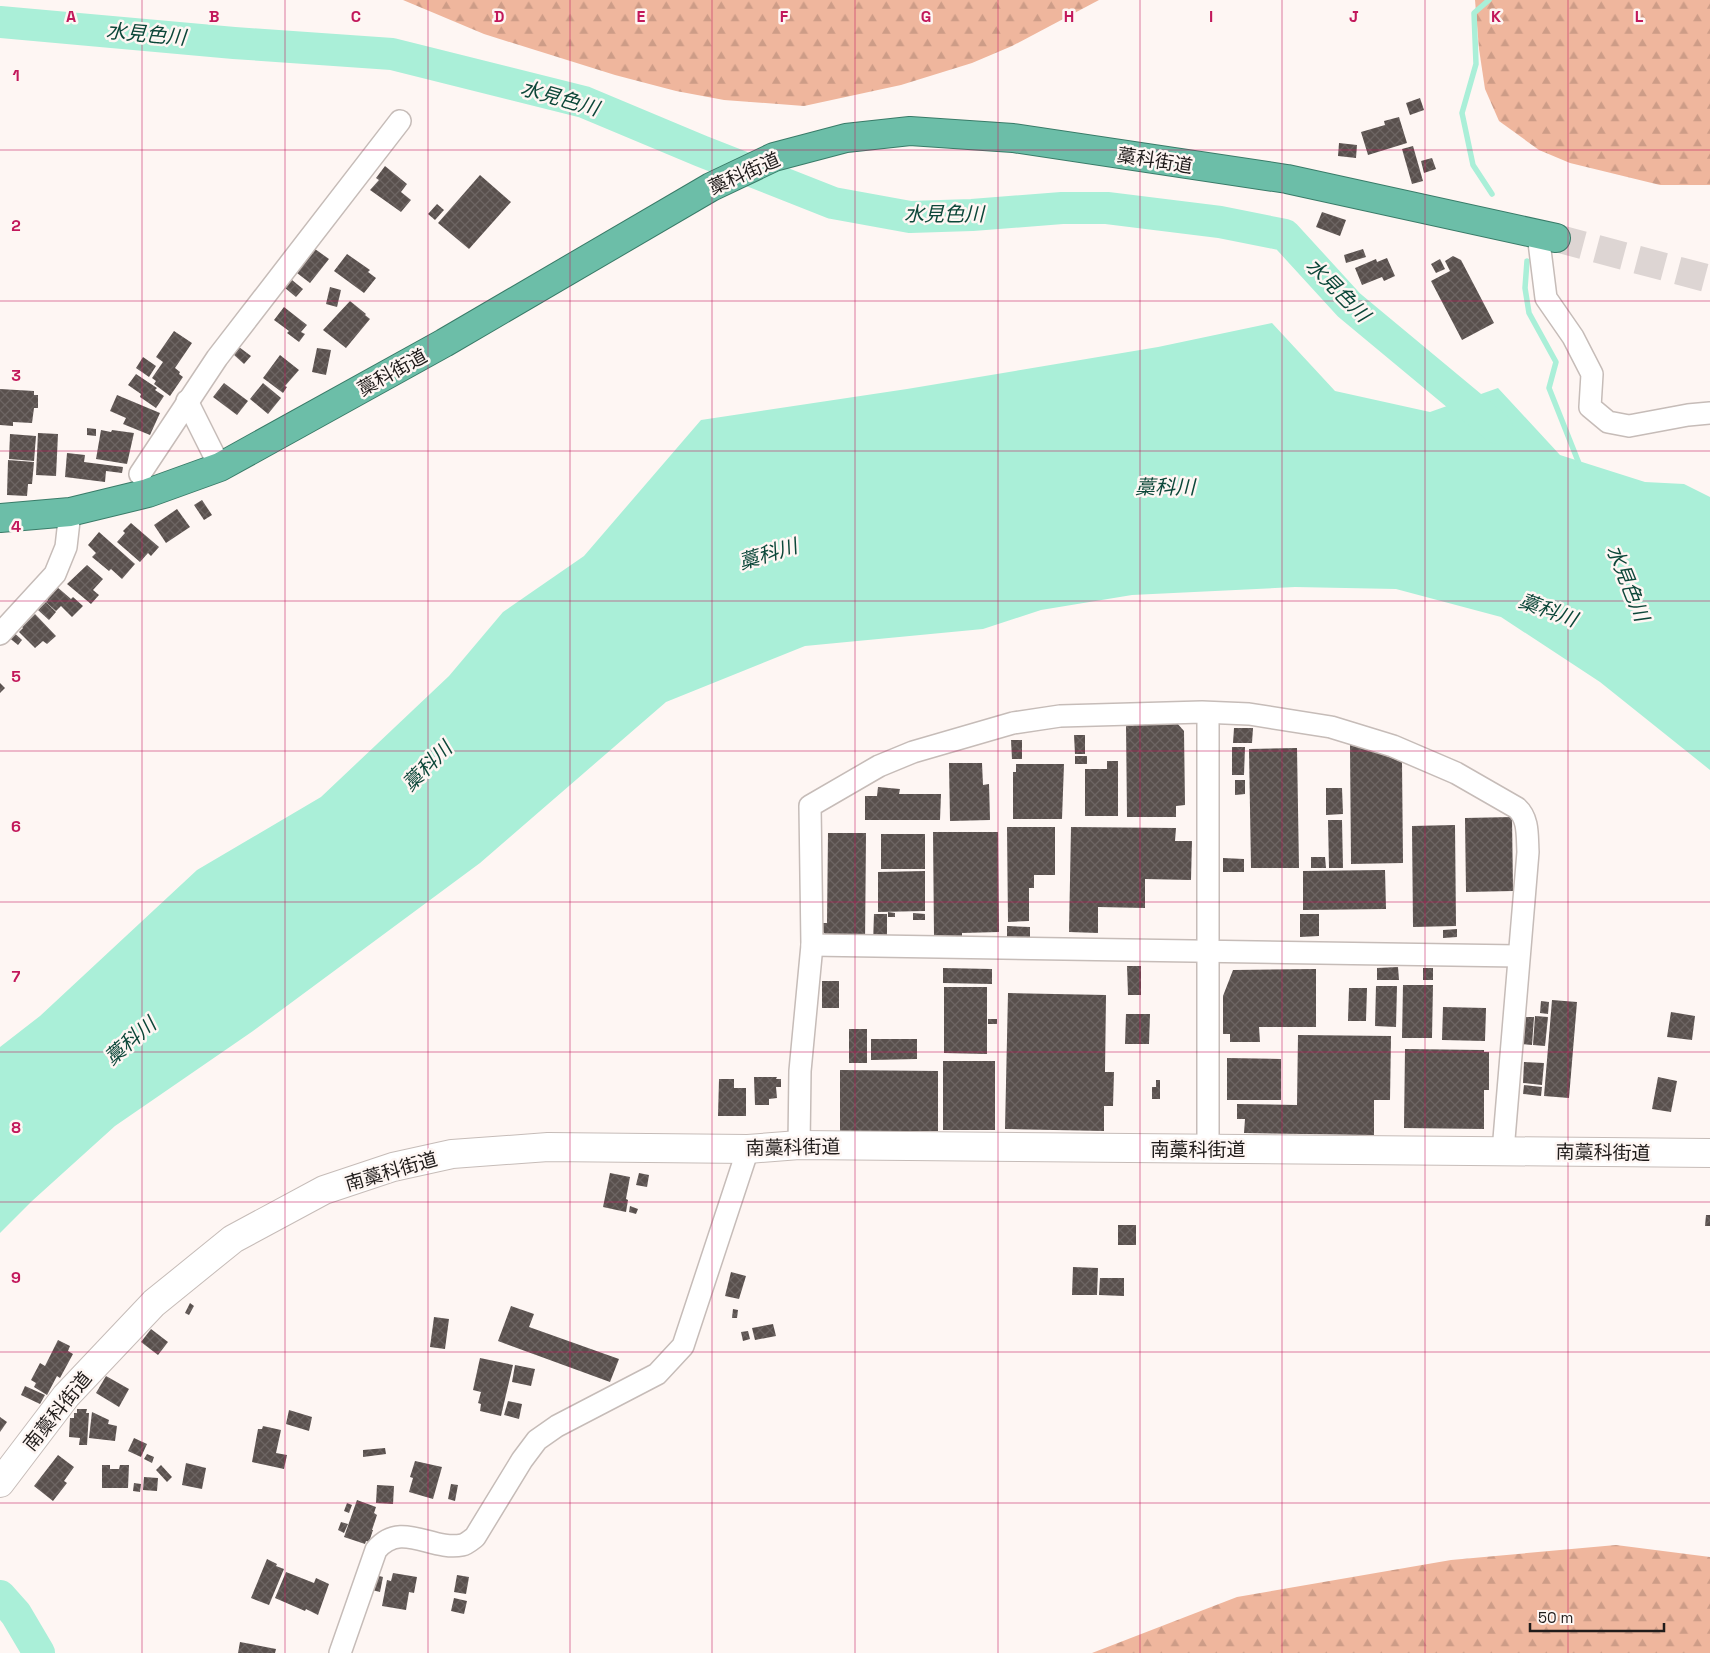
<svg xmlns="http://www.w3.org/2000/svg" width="1710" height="1653" font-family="'Space Grotesk','Noto Sans JP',sans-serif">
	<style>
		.forest { fill: url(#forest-firs) }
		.water { fill: #aaefd8 }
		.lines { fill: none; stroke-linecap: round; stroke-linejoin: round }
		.stream { stroke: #aaefd8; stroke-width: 5.5 }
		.river { stroke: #aaefd8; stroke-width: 32 }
		.building { fill: url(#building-cross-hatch) }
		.trunk-tunnel { stroke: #ddd5d3; stroke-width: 28; stroke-dasharray: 28 14; stroke-linecap: butt }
		.minor-casing { stroke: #c6bcb8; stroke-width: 24 }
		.secondary-casing { stroke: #c6bcb8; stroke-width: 30 }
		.trunk-casing { stroke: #397b68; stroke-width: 30 }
		.minor { stroke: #fff; stroke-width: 21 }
		.secondary { stroke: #fff; stroke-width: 28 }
		.trunk { stroke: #6cbea8; stroke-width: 28 }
		.grid { fill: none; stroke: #c2185b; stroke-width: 1; stroke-opacity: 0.55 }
		.labels { text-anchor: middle; stroke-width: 5; stroke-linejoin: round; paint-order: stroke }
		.street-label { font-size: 19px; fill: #201c1b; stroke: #fef6f3 }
		.water-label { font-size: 20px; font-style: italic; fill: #0c4739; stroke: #fef6f3 }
		.grid-label { font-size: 16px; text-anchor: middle; font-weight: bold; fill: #c2185b; stroke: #fef6f3; stroke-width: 5; stroke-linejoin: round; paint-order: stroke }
	</style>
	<defs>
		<pattern id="forest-firs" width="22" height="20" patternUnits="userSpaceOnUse" patternTransform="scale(1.25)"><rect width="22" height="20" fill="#efb69d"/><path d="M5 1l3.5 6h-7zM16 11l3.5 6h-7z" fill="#cd9c87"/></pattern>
		<pattern id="building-cross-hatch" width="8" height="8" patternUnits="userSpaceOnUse" patternTransform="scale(1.25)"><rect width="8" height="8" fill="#59504d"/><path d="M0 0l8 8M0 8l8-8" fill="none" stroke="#6d6563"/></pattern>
	</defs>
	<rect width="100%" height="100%" fill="#fef6f3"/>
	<g class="forest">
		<polygon points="403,0 1099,0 1012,46 972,63 901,85 804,106 724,100 676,91 615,75 484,34"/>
		<polygon points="1475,0 1710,0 1710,185 1660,185 1570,163 1539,150 1499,121 1485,89 1479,49"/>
		<polygon points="1616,1545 1710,1557 1710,1653 1092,1653 1237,1597 1451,1560"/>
	</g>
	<polygon class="water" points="1272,323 1335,391 1430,412 1498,388 1560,455 1645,482 1684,484 1710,497 1710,770 1600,682 1501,617 1396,589 1295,587 1132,595 1041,610 983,629 805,646 666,702 480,863 253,1031 115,1126 32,1201 0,1233 0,1047 40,1016 197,870 321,797 449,676 503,612 584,556 701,420 907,389 1158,347"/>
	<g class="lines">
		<g class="stream">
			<polyline points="1489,0 1474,13 1476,64 1462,113 1473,165 1492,194"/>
			<polyline points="1527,261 1525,288 1529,313 1556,362 1549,388 1580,466"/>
		</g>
		<g class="river">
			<polyline points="0,22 234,43 392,54 584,102 701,151 833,203 910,217 972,215 1062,208 1107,208 1220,222 1285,235 1349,305 1497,428"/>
			<polyline points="0,1596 16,1614 39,1653"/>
		</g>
	</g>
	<g class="building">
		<polygon points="1420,98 1424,110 1410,115 1406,103"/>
		<polygon points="1399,117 1407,143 1368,155 1361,132 1385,125 1384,121"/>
		<polygon points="1339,143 1357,145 1356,158 1338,156"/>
		<polygon points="1413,146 1423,181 1412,184 1402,149"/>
		<polygon points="1432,158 1436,169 1424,173 1421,161"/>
		<polygon points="385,166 407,184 401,192 411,200 401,212 370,190 379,180 376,178"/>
		<polygon points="480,175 511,202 469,249 438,223"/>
		<polygon points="437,204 444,210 435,220 428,214"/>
		<polygon points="1322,212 1346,220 1340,236 1316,227"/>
		<polygon points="315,249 329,259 310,283 297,273"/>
		<polygon points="1363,249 1366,257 1346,263 1344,255"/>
		<polygon points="347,254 370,270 368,272 376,278 364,293 334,271"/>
		<polygon points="1453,256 1461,260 1494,323 1462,340 1431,281 1450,271 1445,261"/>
		<polygon points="1387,258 1395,276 1384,281 1382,277 1362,285 1355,268 1376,259 1377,262"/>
		<polygon points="1440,259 1445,269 1436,273 1431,264"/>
		<polygon points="292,280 303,289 296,297 285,288"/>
		<polygon points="330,287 341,290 337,307 326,304"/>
		<polygon points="350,301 366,314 365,315 370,319 346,348 323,330"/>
		<polygon points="284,307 307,325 301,332 305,334 299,342 287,333 289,331 274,320"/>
		<polygon points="174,331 192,343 175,368 180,372 179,374 183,377 170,396 154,384 156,381 152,378 163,362 156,357"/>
		<polygon points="239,347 251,356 244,364 233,354"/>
		<polygon points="317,348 331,350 326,375 312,372"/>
		<polygon points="280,355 299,370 285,386 287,387 283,393 263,378"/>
		<polygon points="143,357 156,366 149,377 136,368"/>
		<polygon points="136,374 157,388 155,390 164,396 156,408 140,397 141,394 128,385"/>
		<polygon points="224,383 248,401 237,415 213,397"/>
		<polygon points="263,383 281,398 268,414 250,399"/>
		<polygon points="0,389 34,391 34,395 38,395 38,408 34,408 32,423 13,422 13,426 0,425"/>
		<polygon points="117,395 160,413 150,435 123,424 126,418 110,411"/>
		<polygon points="87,428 96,429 96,436 87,435"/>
		<polygon points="101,430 111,432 112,430 134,433 127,464 96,459"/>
		<polygon points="38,433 58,434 56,476 36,475"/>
		<polygon points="10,434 36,436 34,461 9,459"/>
		<polygon points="67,453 85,455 84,462 123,467 122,473 106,471 105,482 65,477"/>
		<polygon points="8,460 34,462 32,484 28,484 27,496 7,495"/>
		<polygon points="202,500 212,515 204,520 194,505"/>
		<polygon points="177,509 190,527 166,543 154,525"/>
		<polygon points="131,523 159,547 151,556 148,553 140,562 117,542 125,533 123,531"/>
		<polygon points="99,532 135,564 122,579 111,569 109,571 92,557 96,553 88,545"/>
		<polygon points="87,565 103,579 93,590 99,595 91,604 67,584"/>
		<polygon points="56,586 71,599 73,597 83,606 72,617 61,606 56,611 46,602 48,600 46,598"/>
		<polygon points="46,602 56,612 49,620 38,610"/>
		<polygon points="35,614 56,636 47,644 43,641 35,648 19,632 23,628 22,627"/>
		<polygon points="11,630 22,640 18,645 7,636"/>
		<polygon points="0,683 5,688 0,693"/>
		<polygon points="1176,722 1184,731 1185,805 1176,806 1176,817 1127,817 1126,723"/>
		<polygon points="1234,728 1253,728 1252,743 1233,743"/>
		<polygon points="1074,735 1085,735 1085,754 1075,754"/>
		<polygon points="1011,740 1022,740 1022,759 1012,759"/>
		<polygon points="1350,742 1402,762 1403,863 1351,864"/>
		<polygon points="1232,747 1245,747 1244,775 1232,775"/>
		<polygon points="1297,748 1299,868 1251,868 1249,749"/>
		<rect x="1075" y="756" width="12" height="8"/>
		<polygon points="1107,761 1118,761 1118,816 1085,816 1085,769 1107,769"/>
		<polygon points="949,763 982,763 983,785 989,784 990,820 950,821"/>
		<polygon points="1016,764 1064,764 1062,819 1013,819 1013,772 1016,772"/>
		<polygon points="1235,780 1245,780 1245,794 1235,795"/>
		<polygon points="878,787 900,789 899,794 941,794 940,820 865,820 865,796 877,796"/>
		<polygon points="1326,788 1342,788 1343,814 1326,815"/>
		<polygon points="1512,817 1513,891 1466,892 1465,818"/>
		<polygon points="1328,820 1342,820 1343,868 1329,868"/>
		<polygon points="1455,825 1456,926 1413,927 1412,826"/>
		<polygon points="1007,827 1055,827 1055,875 1034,875 1034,888 1029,888 1029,921 1008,922"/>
		<polygon points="1071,827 1176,828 1175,841 1192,841 1191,880 1145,879 1145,908 1098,907 1098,933 1069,932"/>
		<polygon points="933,832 998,832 999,932 962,933 962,936 934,936"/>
		<polygon points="828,833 866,833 865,944 837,944 823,932 823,923 827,923"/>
		<rect x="881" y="834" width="44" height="35"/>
		<polygon points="1311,857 1325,857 1326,868 1311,868"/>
		<polygon points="1223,858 1244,859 1244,872 1223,872"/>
		<polygon points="1385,870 1386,909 1303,910 1303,871"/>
		<polygon points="925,871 925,911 878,912 878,872"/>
		<polygon points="888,912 895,913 895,917 888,917"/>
		<polygon points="913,913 925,914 925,920 913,920"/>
		<polygon points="874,914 887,914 887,943 873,943"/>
		<polygon points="1300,914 1319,914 1319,936 1300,937"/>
		<polygon points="1007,926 1030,927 1030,941 1007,941"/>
		<polygon points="1457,929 1457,937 1443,938 1443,930"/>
		<polygon points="1127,966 1141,966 1141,995 1128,995"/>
		<polygon points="1398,967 1399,980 1377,980 1377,968"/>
		<polygon points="943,968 992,969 992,984 943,983"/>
		<rect x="1423" y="968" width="10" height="12"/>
		<polygon points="1316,969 1316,1027 1259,1027 1260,1042 1230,1042 1230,1034 1223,1034 1223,996 1233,970"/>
		<rect x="822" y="981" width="17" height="27"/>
		<polygon points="1403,985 1433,985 1432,1038 1402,1038"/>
		<polygon points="1376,986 1397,986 1396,1027 1375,1026"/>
		<polygon points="944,987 987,987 987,1054 944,1053"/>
		<polygon points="1349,988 1367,988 1366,1021 1348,1021"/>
		<polygon points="1008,993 1106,995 1105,1072 1114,1072 1113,1106 1104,1106 1104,1131 1005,1129"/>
		<polygon points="1552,1000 1577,1002 1569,1098 1544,1096"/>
		<polygon points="1541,1001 1549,1002 1548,1014 1540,1013"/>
		<polygon points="1443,1007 1486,1008 1485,1041 1442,1040"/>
		<polygon points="1671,1012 1695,1016 1692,1040 1667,1037"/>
		<polygon points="1126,1014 1150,1014 1149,1044 1125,1044"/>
		<polygon points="1535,1016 1548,1017 1545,1046 1533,1045"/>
		<polygon points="1523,1017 1534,1017 1532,1045 1521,1044"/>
		<rect x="988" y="1019" width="9" height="5"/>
		<rect x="849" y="1029" width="18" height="34"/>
		<polygon points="1298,1035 1391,1036 1390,1100 1374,1100 1374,1135 1244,1133 1245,1119 1237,1119 1237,1104 1297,1105"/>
		<polygon points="871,1039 917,1039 917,1059 871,1060"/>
		<polygon points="1405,1049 1484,1050 1484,1052 1489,1052 1489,1090 1484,1090 1484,1129 1404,1128"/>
		<polygon points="1227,1058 1281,1059 1281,1100 1227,1100"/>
		<rect x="943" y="1061" width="52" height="69"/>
		<polygon points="1524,1062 1544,1063 1542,1085 1523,1083"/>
		<polygon points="840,1070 938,1071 938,1131 840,1131"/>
		<polygon points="754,1077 777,1077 776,1079 781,1079 781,1087 776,1087 777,1098 769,1099 769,1105 755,1105"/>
		<polygon points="1658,1077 1677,1081 1671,1112 1652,1109"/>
		<polygon points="719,1079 734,1079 734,1088 746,1088 746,1116 718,1116"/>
		<polygon points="1156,1080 1160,1080 1160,1099 1152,1099 1152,1087 1156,1087"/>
		<polygon points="1524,1085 1542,1087 1541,1096 1523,1094"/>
		<polygon points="610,1173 630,1177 626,1199 628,1200 626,1212 603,1207"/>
		<polygon points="639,1173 649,1175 647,1187 636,1185"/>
		<polygon points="630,1206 638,1209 636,1214 629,1212"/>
		<polygon points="1706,1215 1710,1215 1710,1226 1705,1226"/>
		<rect x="1118" y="1225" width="18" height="20"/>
		<polygon points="1073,1267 1098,1268 1097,1295 1072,1295"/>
		<polygon points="731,1272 746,1276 739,1299 725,1296"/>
		<polygon points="1100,1278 1124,1278 1124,1296 1099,1295"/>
		<polygon points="190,1303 194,1306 189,1315 185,1313"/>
		<polygon points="511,1306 534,1314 529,1327 619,1359 610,1382 498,1341"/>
		<polygon points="733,1309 738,1310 737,1318 732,1318"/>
		<polygon points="434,1317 449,1319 445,1349 430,1347"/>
		<polygon points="773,1324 776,1336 755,1340 752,1328"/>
		<polygon points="151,1329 168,1342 158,1355 141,1342"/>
		<polygon points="748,1331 750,1339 743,1341 741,1332"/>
		<polygon points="58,1340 70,1346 68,1351 73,1354 60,1378 57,1376 47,1395 34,1387 36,1383 31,1380 40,1363 45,1366"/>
		<polygon points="480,1358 513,1365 501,1416 480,1411 481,1404 478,1403 481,1392 473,1390"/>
		<polygon points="515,1365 535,1369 531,1386 512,1382"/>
		<polygon points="106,1376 129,1389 119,1407 96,1393"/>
		<polygon points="25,1386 45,1395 40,1404 21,1395"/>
		<polygon points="508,1401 522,1404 519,1419 504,1415"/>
		<polygon points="77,1409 87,1409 86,1413 89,1413 87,1445 79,1445 80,1438 69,1437 70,1418 74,1418 74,1413 77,1413"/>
		<polygon points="289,1410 312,1417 309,1431 286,1424"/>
		<polygon points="92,1412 109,1420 108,1424 117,1426 115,1441 89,1438"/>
		<polygon points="0,1417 7,1422 0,1432"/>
		<polygon points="263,1426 281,1430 276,1453 287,1455 284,1469 252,1462 258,1429 262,1429"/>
		<polygon points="134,1438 147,1444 141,1457 128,1451"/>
		<polygon points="385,1448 386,1454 363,1457 363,1450"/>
		<polygon points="147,1454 154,1457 152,1463 144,1459"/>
		<polygon points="58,1455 74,1467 64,1481 67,1483 53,1501 34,1486"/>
		<polygon points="415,1461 442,1467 433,1499 409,1492 413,1478 410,1477"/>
		<polygon points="186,1463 206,1468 202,1489 182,1485"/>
		<polygon points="102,1465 110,1465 110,1469 119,1469 120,1465 129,1465 128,1488 102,1488"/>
		<polygon points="161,1465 172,1477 167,1482 156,1470"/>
		<polygon points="144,1477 158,1478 157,1491 143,1490"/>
		<polygon points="134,1483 141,1484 140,1492 133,1491"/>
		<polygon points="451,1484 458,1485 455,1501 448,1499"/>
		<polygon points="377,1485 394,1486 393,1504 376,1503"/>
		<polygon points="357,1500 376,1507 374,1513 377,1515 372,1530 373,1530 369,1542 366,1541 365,1544 344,1537"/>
		<polygon points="347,1503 352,1505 349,1513 344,1511"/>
		<polygon points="341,1522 348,1524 344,1533 338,1530"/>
		<polygon points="267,1559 277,1564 276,1566 284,1569 269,1605 251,1598"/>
		<polygon points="286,1572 314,1583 316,1578 329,1584 318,1615 306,1609 305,1611 275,1598"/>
		<polygon points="393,1573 417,1577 414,1593 409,1592 406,1610 382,1606 387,1580 391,1581"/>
		<polygon points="375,1575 383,1577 380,1592 372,1590"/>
		<polygon points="457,1575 469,1577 466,1594 454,1592"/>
		<polygon points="454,1598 467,1601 464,1614 451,1611"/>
		<polygon points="240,1642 276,1649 275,1653 238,1653"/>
	</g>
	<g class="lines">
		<polyline class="trunk-tunnel" points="1556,238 1710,279"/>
		<defs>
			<g id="minor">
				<polyline points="1538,234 1546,298 1573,337 1592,374 1590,407 1608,422 1629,426 1688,415 1710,413"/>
				<polyline points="187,401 220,467"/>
				<polyline points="140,474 217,358 400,121"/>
				<polyline points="0,634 55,574 66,547 70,512"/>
				<polyline points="812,945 1518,956"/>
				<path d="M799 1145 800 1071 812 945 810 806 879 766 913 752 1013 723 1060 716 1202 712 1249 714 1331 727 1393 746 1456 773 1517 808C1529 819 1527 836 1528 852L1503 1151"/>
				<polyline points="1208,1149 1208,713"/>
				<path d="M340 1653 376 1550C401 1520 431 1551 462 1545 467 1544 471 1540 475 1537L522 1460 537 1440 557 1426 657 1374 683 1346 748 1149"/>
			</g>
			<polyline id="secondary" points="0,1483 66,1396 154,1303 233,1239 324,1190 393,1167 452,1154 548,1147 748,1149 799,1145 1710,1153"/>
			<polyline id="trunk" points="0,518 70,512 148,493 220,467 444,343 711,187 774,157 846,138 910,131 1013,138 1287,179 1556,238"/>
		</defs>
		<use href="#minor" class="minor-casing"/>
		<use href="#secondary" class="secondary-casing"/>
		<use href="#trunk" class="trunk-casing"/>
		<use href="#minor" class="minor"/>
		<use href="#secondary" class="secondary"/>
		<use href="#trunk" class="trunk"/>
	</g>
	<path class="grid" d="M142 0V1653M285 0V1653M428 0V1653M570 0V1653M712 0V1653M855 0V1653M998 0V1653M1140 0V1653M1282 0V1653M1425 0V1653M1568 0V1653M0 150H1710M0 301H1710M0 451H1710M0 601H1710M0 751H1710M0 902H1710M0 1052H1710M0 1202H1710M0 1352H1710M0 1503H1710"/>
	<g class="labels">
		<g class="street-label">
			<text transform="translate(1155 160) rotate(9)" y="7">藁科街道</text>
			<text transform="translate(744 173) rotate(-24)" y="7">藁科街道</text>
			<text transform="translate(392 372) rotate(-29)" y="7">藁科街道</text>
			<text transform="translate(793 1147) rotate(-1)" y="7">南藁科街道</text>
			<text x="1198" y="1156">南藁科街道</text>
			<text transform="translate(1603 1152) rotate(1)" y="7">南藁科街道</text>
			<text transform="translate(391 1171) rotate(-16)" y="7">南藁科街道</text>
			<text transform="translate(57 1411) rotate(-51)" y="7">南藁科街道</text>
		</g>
		<g class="water-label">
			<text transform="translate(146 34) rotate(5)" y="7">水見色川</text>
			<text transform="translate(560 98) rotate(16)" y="7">水見色川</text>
			<text x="944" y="221">水見色川</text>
			<text transform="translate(1338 290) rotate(45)" y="7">水見色川</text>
			<text x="1165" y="494">藁科川</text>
			<text transform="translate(768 554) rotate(-17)" y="7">藁科川</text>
			<text transform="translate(1628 583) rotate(68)" y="7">水見色川</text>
			<text transform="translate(1548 610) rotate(20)" y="7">藁科川</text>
			<text transform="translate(427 766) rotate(-45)" y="7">藁科川</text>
			<text transform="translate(130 1041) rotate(-41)" y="7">藁科川</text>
		</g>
	</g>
	<g class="grid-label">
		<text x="71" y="22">A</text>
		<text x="214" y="22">B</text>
		<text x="356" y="22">C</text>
		<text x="499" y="22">D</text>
		<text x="641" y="22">E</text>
		<text x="784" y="22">F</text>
		<text x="926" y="22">G</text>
		<text x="1069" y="22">H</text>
		<text x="1211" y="22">I</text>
		<text x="1354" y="22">J</text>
		<text x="1496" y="22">K</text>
		<text x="1639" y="22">L</text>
		<text x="16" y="81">1</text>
		<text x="16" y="231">2</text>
		<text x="16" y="381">3</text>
		<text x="16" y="532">4</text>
		<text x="16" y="682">5</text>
		<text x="16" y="832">6</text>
		<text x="16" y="982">7</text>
		<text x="16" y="1133">8</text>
		<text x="16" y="1283">9</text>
	</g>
	<path d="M1530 1623v8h134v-8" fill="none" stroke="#201c1b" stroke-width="2.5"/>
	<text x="1538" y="1623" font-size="15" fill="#201c1b" stroke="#fef6f3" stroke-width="4" paint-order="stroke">50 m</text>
</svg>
